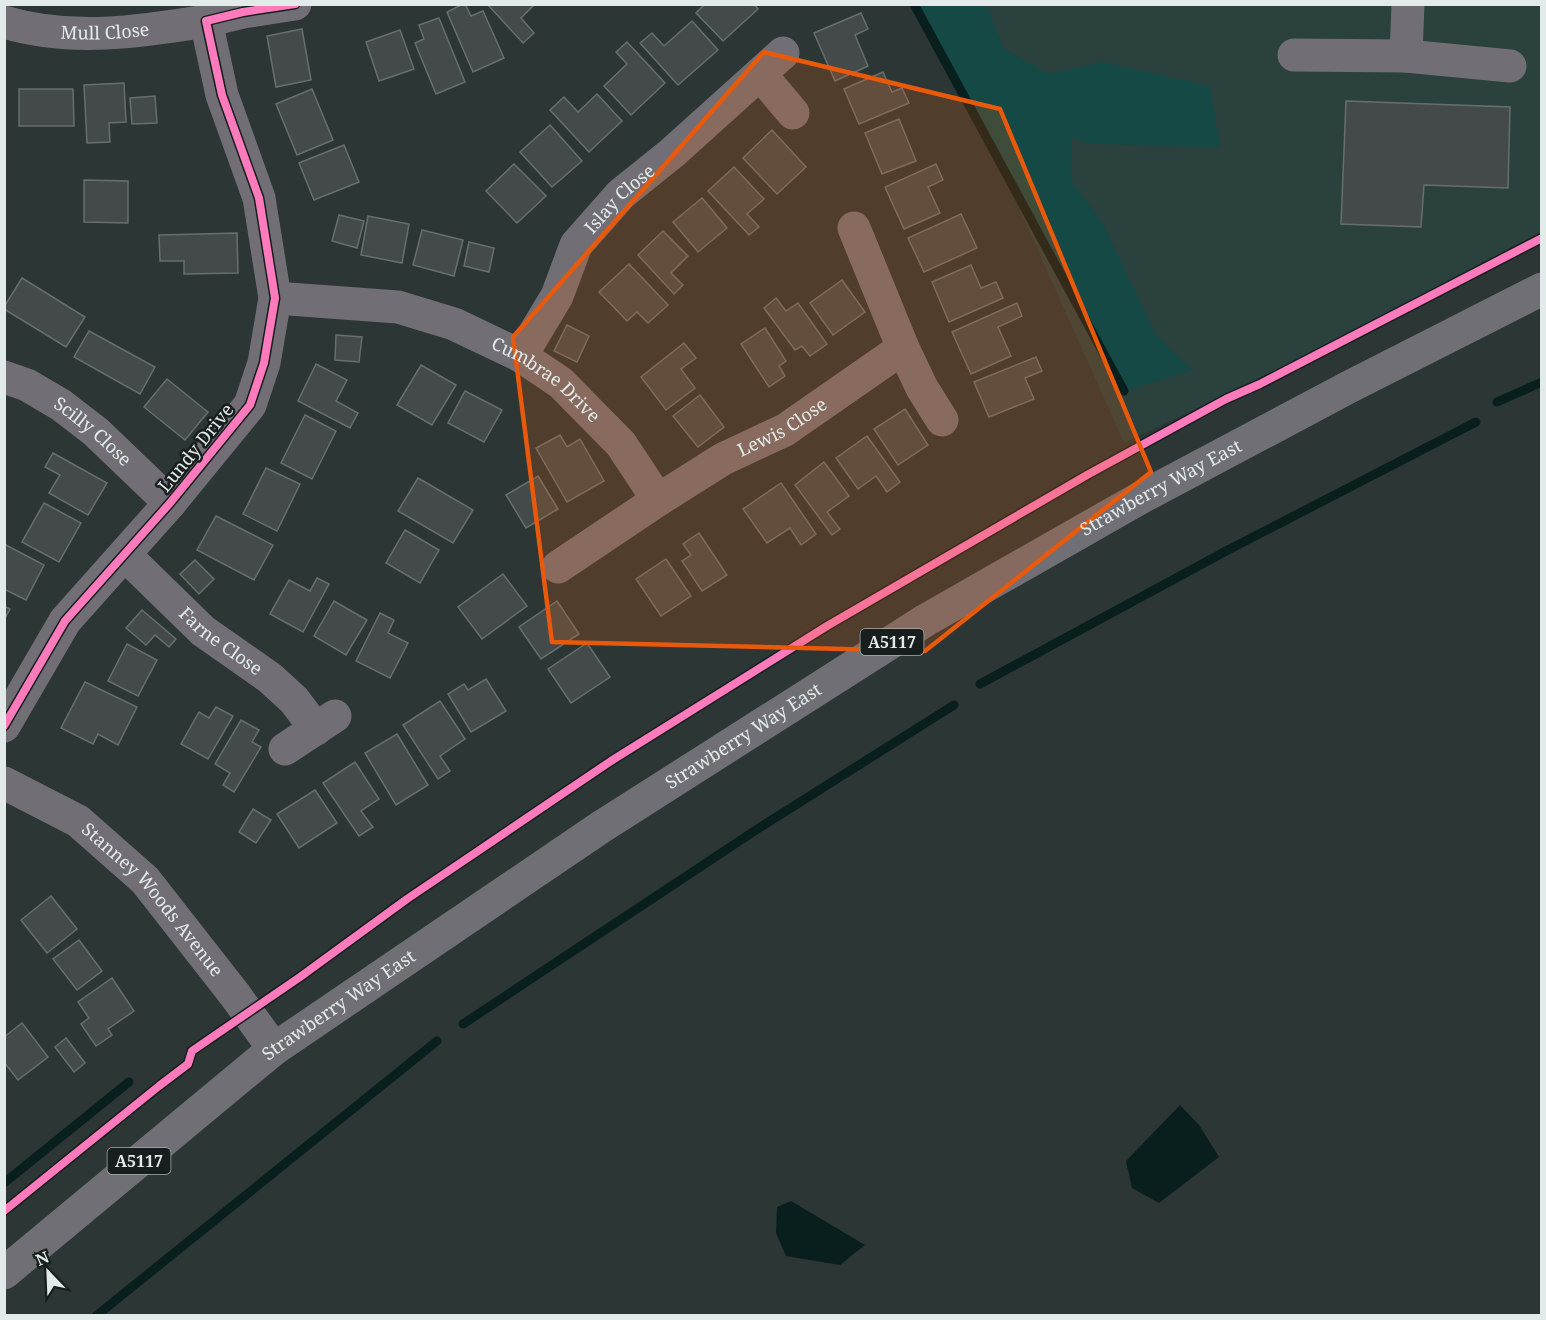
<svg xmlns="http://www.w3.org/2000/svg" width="1546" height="1320" font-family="'Noto Serif',serif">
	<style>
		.built { fill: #2a413e }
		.green { fill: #154945 }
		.water { fill: #081f1d }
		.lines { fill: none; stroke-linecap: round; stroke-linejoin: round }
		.stream { stroke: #081f1d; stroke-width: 9 }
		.building { fill: #434a49; stroke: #676f6d; stroke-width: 1.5 }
		.minor { stroke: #726e75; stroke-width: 33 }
		.major { stroke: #706f75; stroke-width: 33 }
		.cycleway-casing { stroke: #181e1e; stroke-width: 11 }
		.cycleway { stroke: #fd7abc; stroke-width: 8 }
		.marked { fill: #e8590c; fill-opacity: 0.2; stroke: #e8590c; stroke-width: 4.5; stroke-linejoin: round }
		.labels { text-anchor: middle; stroke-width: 5; stroke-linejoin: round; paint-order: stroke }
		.shield { fill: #181e1e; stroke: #a5aead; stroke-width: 1.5 }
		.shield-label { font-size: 16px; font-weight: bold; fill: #e2ebea }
		.street-label { font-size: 18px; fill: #e2ebea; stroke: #181e1e }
	</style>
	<rect width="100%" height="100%" fill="#2c3634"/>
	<polygon class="built" points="928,5 1541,5 1541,245 1124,443"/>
	<polygon class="green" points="914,5 986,5 1004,49 1049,74 1102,62 1210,86 1220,147 1089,144 1072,137 1071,181 1102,222 1156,335 1192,370 1124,391"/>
	<g class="water">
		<polygon points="1180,1105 1199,1125 1219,1157 1159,1203 1132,1188 1126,1161"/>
		<polygon points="791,1201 865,1245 840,1265 786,1256 776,1233 777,1207"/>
	</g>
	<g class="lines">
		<g class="stream">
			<polyline points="914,4 1124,391"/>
			<polyline points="1497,402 1542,382"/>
			<polyline points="980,684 1228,550 1476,422"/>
			<polyline points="463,1024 759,828 954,705"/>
			<polyline points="4,1183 129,1082"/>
			<polyline points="96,1316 437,1041"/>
		</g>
	</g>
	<g class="building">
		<polygon points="463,4 465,4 471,16 483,11 504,58 473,72 447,12"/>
		<polygon points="487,4 535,4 521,18 534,33 523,43"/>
		<polygon points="705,4 754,4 758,9 723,41 696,13"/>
		<polygon points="861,13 868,29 855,35 868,66 835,81 814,33"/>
		<polygon points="439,18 465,82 436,94 415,43 424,39 419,25"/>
		<polygon points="692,21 718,50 678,85 640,43 652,33 664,46"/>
		<polygon points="302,29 311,80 276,87 267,36"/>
		<polygon points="400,30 414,69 379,81 366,42"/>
		<polygon points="627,42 665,83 631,115 604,86 627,64 616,52"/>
		<polygon points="883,72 892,92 902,88 909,103 859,124 844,89"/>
		<polygon points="124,83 126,122 109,123 110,142 87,143 84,85"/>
		<polygon points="19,89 73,89 74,126 19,126"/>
		<polygon points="312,89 333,140 297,155 276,104"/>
		<polygon points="597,94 622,121 589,152 550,110 564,97 578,112"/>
		<polygon points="155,96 157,123 132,124 130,98"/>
		<polygon points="1346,101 1510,107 1508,188 1424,185 1421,227 1341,224"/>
		<polygon points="899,119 916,161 882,174 865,133"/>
		<polygon points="550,125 582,161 552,187 520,152"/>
		<polygon points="772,130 806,167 777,194 743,158"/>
		<polygon points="344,145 359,182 314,200 299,163"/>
		<polygon points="514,164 546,196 517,223 486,191"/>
		<polygon points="936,164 943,180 928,187 940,213 904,229 885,187"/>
		<polygon points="734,167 764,199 747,214 759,227 749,235 708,191"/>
		<polygon points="84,180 128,181 128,223 84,222"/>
		<polygon points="702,198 727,228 698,252 673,222"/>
		<polygon points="961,214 977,248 924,272 908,238"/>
		<polygon points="339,215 364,221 357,248 332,241"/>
		<polygon points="368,216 409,224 402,263 361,255"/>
		<polygon points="422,230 463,240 454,276 413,265"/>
		<polygon points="663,231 688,256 671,273 683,285 674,294 638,255"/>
		<polygon points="237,233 238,273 184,274 184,261 160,261 159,235"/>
		<polygon points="469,242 494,248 489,272 464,266"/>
		<polygon points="629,264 668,305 648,323 637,312 627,321 599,292"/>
		<polygon points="971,265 981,288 996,282 1003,298 949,322 932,282"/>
		<polygon points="22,278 85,317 66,347 4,309 4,307"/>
		<polygon points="842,280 865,312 833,335 810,303"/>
		<polygon points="776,298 786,311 798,303 827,344 810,356 802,346 795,350 764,308"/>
		<polygon points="1017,303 1022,316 998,327 1011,356 971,374 952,332"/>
		<polygon points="567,325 589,336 577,362 554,351"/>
		<polygon points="765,328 786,361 779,366 785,376 769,387 741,344"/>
		<polygon points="89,331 155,367 140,394 74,357"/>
		<polygon points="336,335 362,337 359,362 335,360"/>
		<polygon points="684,343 696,358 681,369 695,388 666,410 641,377"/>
		<polygon points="1036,357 1042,371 1025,378 1034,399 989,417 974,382"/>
		<polygon points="316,364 347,380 336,401 358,413 350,428 298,401"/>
		<polygon points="421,365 456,385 432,425 397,405"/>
		<polygon points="167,379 208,412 185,440 144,407"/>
		<polygon points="465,391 502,410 484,442 448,423"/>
		<polygon points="700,395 724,427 698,447 673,416"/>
		<polygon points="905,409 928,445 898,465 874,429"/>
		<polygon points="305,415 336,431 312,479 281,463"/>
		<polygon points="560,435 567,447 580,439 604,481 567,502 536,448"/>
		<polygon points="867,436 900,482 887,492 876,476 858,489 836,458"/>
		<polygon points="53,453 107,483 88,515 49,493 60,475 45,467"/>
		<polygon points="824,462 849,496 827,512 840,529 832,535 795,485"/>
		<polygon points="266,468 300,484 277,531 243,514"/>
		<polygon points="538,476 558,509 526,528 506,495"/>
		<polygon points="418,478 473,510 453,543 398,511"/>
		<polygon points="781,483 816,534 801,545 790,528 767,543 743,509"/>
		<polygon points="44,503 81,523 59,562 22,542"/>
		<polygon points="216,516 273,545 254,580 197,550"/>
		<polygon points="405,530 439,550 420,583 386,563"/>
		<polygon points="699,533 727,575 702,591 682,561 691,555 683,544"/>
		<polygon points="4,544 44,565 26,600 4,589"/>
		<polygon points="666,559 691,596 661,616 636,579"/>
		<polygon points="195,560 214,579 199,594 180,574"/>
		<polygon points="503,574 527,606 482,639 458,607"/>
		<polygon points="317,578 329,584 303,632 270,614 289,580 310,591"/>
		<polygon points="334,601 367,620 346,655 314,636"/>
		<polygon points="557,601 579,634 541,659 519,627"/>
		<polygon points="4,606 10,609 4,620"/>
		<polygon points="142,610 176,639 169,647 155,635 146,645 126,628"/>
		<polygon points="380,613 394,620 388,633 408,643 390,678 356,661"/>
		<polygon points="587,643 610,677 571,703 548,669"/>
		<polygon points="127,644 157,660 138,696 108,681"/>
		<polygon points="486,679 506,711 471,732 448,694 464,684 468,690"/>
		<polygon points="85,682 137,707 118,745 98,734 93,744 61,728"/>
		<polygon points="440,701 465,739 440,756 450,771 438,779 403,725"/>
		<polygon points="216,707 233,716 208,759 181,744 199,712 209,718"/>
		<polygon points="241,720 259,730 252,742 261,747 234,792 223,785 230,773 215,764"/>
		<polygon points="397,734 428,785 396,805 365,753"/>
		<polygon points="355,762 379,799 361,811 373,827 359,836 323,783"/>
		<polygon points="315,790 337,823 299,848 277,814"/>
		<polygon points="253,809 271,820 256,843 239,832"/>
		<polygon points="51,896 77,929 47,953 21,920"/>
		<polygon points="79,940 102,971 77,990 53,959"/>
		<polygon points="112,978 134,1011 108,1029 112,1035 96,1046 81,1024 89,1018 78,1002"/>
		<polygon points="22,1023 48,1057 18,1080 4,1062 4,1037"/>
		<polygon points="66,1038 85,1063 74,1072 55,1047"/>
	</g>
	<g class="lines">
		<g class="minor">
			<polyline points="1408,4 1406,56 1510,66"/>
			<path id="s1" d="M4 22C71 42 139 32 206 21"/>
			<polyline points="1294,55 1406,56"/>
			<polyline points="760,74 793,113"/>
			<polyline points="854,228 903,348 922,388 942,420"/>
			<path id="s2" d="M275 298 398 307 454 324 521 356 561 383 621 444 658 500 558 567"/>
			<path id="s3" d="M521 356 557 296 576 245 621 194 672 153 783 53"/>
			<path id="s4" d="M4 377 27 385 61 405 96 432 170 503"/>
			<path id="s5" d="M658 500 723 459 785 430 903 348"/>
			<path id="s6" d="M125 555 203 631 270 678 294 700 316 729"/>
			<polyline points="4,726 65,621 170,503 250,405 264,363 275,298 259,198 222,95 206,21 243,12 295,4"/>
			<polyline points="285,749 335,716"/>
			<path id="s7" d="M4 783 78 821 145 880 235 995 274 1049"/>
		</g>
		<path class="major" id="s8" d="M4 1273 274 1049 601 827 926 620 1142 497 1349 387 1542 289"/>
		<defs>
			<g id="cycleway">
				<polyline points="4,726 65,621 170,503 250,405 264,363 275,298 259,198 222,95 206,21 243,12 295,4"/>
				<polyline points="4,1211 159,1086 188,1064 192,1051 300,977 407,899 611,761 827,626 1087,475 1226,399 1260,384 1542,238"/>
			</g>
		</defs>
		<use href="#cycleway" class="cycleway-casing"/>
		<use href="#cycleway" class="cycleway"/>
	</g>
	<path class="marked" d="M764 52 1000 109 1151 472 925 651 552 642 513 337Z"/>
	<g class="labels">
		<g class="shield">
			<rect x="860.5" y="629" width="63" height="26" rx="4.5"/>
			<rect x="107.5" y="1148" width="63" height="26" rx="4.5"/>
		</g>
		<g class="shield-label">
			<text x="892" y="648">A5117</text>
			<text x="139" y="1167">A5117</text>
		</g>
		<g class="street-label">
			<text dy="6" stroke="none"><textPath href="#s1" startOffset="102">Mull Close</textPath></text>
			<text dy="6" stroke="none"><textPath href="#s3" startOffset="188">Islay Close</textPath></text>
			<text dy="6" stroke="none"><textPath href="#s2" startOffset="290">Cumbrae Drive</textPath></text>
			<text dy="6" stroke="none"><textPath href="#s5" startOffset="144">Lewis Close</textPath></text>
			<text dy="6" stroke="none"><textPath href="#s4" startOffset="105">Scilly Close</textPath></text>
			<text transform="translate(196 448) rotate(-51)" y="6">Lundy Drive</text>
			<text dy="6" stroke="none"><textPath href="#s8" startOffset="1401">Strawberry Way East</textPath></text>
			<text dy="6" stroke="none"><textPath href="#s6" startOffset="129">Farne Close</textPath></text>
			<text dy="6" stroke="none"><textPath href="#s8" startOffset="915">Strawberry Way East</textPath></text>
			<text dy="6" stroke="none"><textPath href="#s7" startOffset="192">Stanney Woods Avenue</textPath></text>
			<text dy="6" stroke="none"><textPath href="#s8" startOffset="429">Strawberry Way East</textPath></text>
		</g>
	</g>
	<rect width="1546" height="1320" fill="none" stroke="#e2ebea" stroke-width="12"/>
	<g transform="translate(48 1272) rotate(337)" stroke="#181e1e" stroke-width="4.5" paint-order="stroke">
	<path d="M0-4.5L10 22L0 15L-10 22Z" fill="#e2ebea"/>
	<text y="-9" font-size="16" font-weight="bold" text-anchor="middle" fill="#e2ebea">N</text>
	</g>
</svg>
